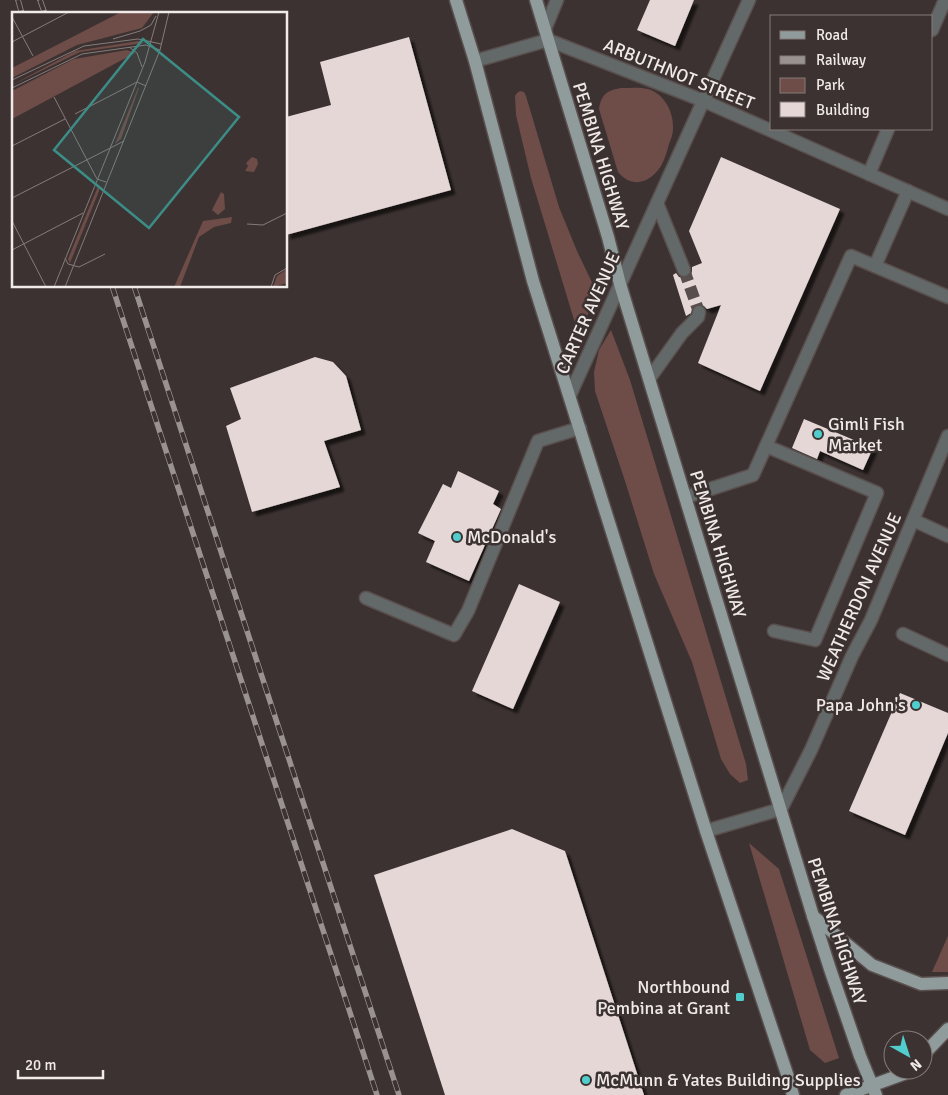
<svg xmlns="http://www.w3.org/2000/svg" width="948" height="1095" font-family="Signika,sans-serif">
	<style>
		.green { fill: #6e4c48 }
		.building { fill: #e5d7d6; filter: url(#shadow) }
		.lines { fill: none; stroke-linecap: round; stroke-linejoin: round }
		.minor-tunnel { stroke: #574e4d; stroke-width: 12; stroke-dasharray: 12 6; stroke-linecap: butt }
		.minor-casing { stroke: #594f4e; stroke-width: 15 }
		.major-casing { stroke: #594f4e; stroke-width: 15 }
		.minor { stroke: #636968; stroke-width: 12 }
		.major { stroke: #909b9b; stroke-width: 12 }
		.rail-casing { stroke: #9a9291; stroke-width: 5.5 }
		.rail { stroke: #3c3231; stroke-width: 4; stroke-dasharray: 11; stroke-linecap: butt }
		.poi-dot { fill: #52cdcd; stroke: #3c3231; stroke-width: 2 }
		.labels { text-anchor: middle; stroke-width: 5; stroke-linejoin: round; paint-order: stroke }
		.street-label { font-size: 18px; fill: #f0eae9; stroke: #3c3231 }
		.poi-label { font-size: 18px; fill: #f0eae9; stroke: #3c3231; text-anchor: start }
		.inset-road { fill: none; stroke: #847c7b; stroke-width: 1 }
		.view { fill: #3c8d87; fill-opacity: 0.15; stroke: #3c8d87; stroke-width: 2.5 }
		.inset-edge { fill: none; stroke: #f0eae9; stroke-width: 2.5 }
	</style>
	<defs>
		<filter id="shadow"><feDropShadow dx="4.5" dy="4.5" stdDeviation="1" flood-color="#0009"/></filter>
	</defs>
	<rect width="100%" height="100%" fill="#3c3231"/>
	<g class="green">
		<path d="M621 88C630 88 640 87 648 89 665 94 674 113 673 129 673 134 671 139 669 144 667 151 665 159 661 166 650 183 632 189 618 172L599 109C601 95 607 90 621 88Z"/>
		<polygon points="520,91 524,92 526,96 559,207 577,251 598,295 578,333 531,178 516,115 515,96 517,93"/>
		<polygon points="611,330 630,380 746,764 748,780 740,783 730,774 721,759 692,662 654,574 625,481 595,391 594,372 599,350"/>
		<polygon points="749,843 779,869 839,1058 825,1063 810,1050"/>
		<polygon points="948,936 948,972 932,972 947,938"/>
	</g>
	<g class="building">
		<polygon points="650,0 694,0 675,46 637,30"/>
		<polygon points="409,37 451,190 286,235 286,117 331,105 320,62"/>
		<polygon points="721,157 840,209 760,391 698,363 721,305 707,309 704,306 697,304 693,307 691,313 686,316 673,275 676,273 679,277 687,278 691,275 692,271 692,267 702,263 689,231"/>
		<polygon points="315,357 333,362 346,376 361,430 324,441 340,487 252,512 226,426 241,419 230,388"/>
		<polygon points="804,419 873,448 863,470 820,451 817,459 792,448"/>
		<polygon points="458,471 499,491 493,504 501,509 469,581 426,562 435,541 418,533 443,484 451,488"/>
		<polygon points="519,584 560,602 513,709 472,691"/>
		<polygon points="900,693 948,713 948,733 905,835 849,811"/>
		<polygon points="512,829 565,851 644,1095 445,1095 374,875"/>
	</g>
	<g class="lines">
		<polyline class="minor-tunnel" points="684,270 699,312"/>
		<defs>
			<g id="minor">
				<polyline points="545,29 557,0"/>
				<polyline points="932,30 945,0"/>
				<polyline points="475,61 548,40 704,101 948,209"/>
				<polyline points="869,174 888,129"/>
				<polyline points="657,203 684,270"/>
				<polyline points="875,266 908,191"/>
				<polyline points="649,379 682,333 698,317 699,312"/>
				<polyline points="570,395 749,0"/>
				<polyline points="766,446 877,493 815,640 774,631"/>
				<polyline points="686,497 753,475 851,256 948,297"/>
				<polyline points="913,520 948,536"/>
				<polyline points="366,598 454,635 468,611 538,441 580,428"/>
				<polyline points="903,634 948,655"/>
				<polyline points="706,831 781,809 811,750 852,656 871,620 948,436"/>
			</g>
			<g id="major">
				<polyline points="456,0 475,61 533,281 706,831 788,1077 793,1095"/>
				<polyline points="536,0 608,237 620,284 813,916 830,969 860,1056 876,1095"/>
				<polyline points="813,916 872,965 921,984 948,983"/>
				<polyline points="923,1055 948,1029"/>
				<polyline points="846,1095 906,1073 909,1070"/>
			</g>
		</defs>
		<use href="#minor" class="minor-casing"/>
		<use href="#major" class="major-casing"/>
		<use href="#minor" class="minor"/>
		<use href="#major" class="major"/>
		<defs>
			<g id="rail">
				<polyline points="18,0 22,14"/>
				<polyline points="40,0 45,14"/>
				<polyline points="112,286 377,1095"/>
				<polyline points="134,286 399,1095"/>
			</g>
		</defs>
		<use href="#rail" class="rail-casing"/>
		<use href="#rail" class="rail"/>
	</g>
	<g class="poi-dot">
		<circle cx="818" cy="434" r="5"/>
		<circle cx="457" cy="537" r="5"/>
		<circle cx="916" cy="705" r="5"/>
		<rect x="735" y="992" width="10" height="10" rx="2.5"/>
		<circle cx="586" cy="1080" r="5"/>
	</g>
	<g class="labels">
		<g class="street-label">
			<text transform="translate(679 74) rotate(22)" y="6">ARBUTHNOT STREET</text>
			<text transform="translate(601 156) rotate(73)" y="6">PEMBINA HIGHWAY</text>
			<text transform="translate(588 313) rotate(-66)" y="6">CARTER AVENUE</text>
			<text transform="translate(718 544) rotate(73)" y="6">PEMBINA HIGHWAY</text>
			<text transform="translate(859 597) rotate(-66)" y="6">WEATHERDON AVENUE</text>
			<text transform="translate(837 931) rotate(72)" y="6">PEMBINA HIGHWAY</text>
		</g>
		<g class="poi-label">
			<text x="828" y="430">Gimli Fish<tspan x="828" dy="21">Market</tspan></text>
			<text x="467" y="543">McDonald's</text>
			<text x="906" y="711" text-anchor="end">Papa John's</text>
			<text x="730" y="993" text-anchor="end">Northbound<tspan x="730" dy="21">Pembina at Grant</tspan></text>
			<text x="596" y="1086">McMunn &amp; Yates Building Supplies</text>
		</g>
	</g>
	<g transform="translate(12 12)">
		<rect width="275" height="275" fill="#3c3231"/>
		<path d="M109 0H142L130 16 65 33 0 66V56ZM126 29 132 31 68 40 0 73 63 39ZM115 38 123 41 0 107V79L62 47ZM127 76 109 127 103 132 126 76ZM240 145 245 147 246 152 242 160 233 159 236 154 234 151ZM87 172V179L58 251 56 247ZM209 180 212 182 213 197 206 203 200 198ZM220 205 219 211 202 215 187 225 168 275H162L191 209ZM275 257V271L261 275 265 264Z" fill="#6e4c48"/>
		<path class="inset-road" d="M0 5 21 44M101 27 128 19 139 13 144 4M0 30 57 0M117 35 125 41 130 55M0 68 72 34 126 27 149 32M0 76 70 42 134 33 148 38M42 85 85 167 94 170M63 102 125 70 134 74M0 134 53 107M0 186 112 129M0 209 34 275M235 212 251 213 275 201M0 238 71 201M53 246 56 252 67 255 93 242M42 275 133 50 147 0M53 275 148 38 157 0M259 275 263 263 275 256"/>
		<path class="view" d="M131 27 227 105 137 216 42 138Z"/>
		<rect width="275" height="275" class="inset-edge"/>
	</g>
	<rect x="770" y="15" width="162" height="115" fill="#3c3231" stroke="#847c7b"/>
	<rect x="780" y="31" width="25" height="8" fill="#909b9b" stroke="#847c7b"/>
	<text x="816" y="40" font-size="15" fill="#f0eae9">Road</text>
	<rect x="780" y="56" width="25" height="8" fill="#9a9291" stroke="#847c7b"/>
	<text x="816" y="65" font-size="15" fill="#f0eae9">Railway</text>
	<rect x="780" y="78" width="25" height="15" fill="#6e4c48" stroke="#847c7b"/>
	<text x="816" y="90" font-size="15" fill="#f0eae9">Park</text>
	<rect x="780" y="102" width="25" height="15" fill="#e5d7d6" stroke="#847c7b"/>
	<text x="816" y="115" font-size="15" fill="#f0eae9">Building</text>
	<g transform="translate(908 1055) rotate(141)"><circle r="24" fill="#3c3231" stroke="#847c7b"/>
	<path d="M0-4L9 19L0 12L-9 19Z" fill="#52cdcd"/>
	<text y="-8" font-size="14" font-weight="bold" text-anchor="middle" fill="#f0eae9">N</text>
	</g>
	<path d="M18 1070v8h85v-8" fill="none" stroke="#f0eae9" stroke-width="2.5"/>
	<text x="25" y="1070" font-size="15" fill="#f0eae9" stroke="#3c3231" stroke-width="4" paint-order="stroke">20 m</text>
</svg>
